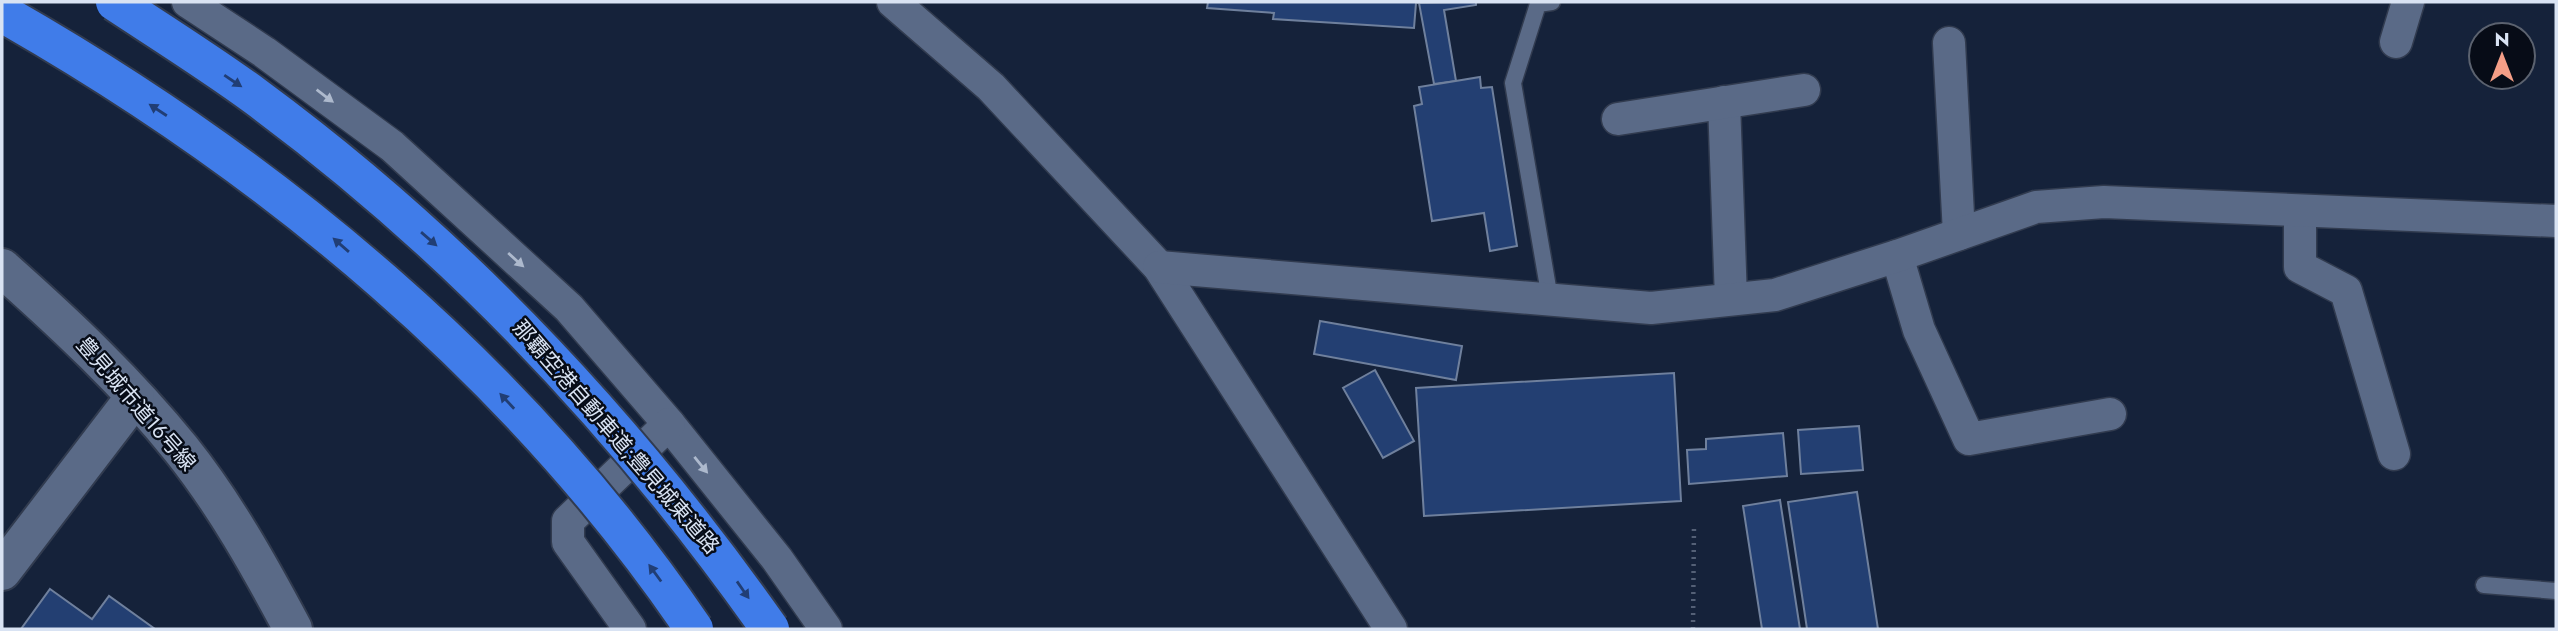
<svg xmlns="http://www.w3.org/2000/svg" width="2558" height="631" font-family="Jost,'Noto Sans JP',sans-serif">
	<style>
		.building { fill: #233f72; stroke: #6f809d; stroke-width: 2 }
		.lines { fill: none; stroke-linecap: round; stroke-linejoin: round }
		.lane-casing { stroke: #313b4f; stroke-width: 19 }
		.street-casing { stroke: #313b4f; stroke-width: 35 }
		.secondary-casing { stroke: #313b4f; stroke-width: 42 }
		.path { stroke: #546076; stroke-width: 4.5; stroke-dasharray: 2 5; stroke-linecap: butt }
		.lane { stroke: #5a6a87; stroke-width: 16 }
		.street { stroke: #5a6a87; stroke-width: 32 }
		.secondary { stroke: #5a6a87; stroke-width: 38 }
		.highway-bridge-casing { stroke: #313b4f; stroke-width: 42; stroke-linecap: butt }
		.highway-bridge { stroke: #407ce9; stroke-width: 38 }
		.oneway { fill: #213e75 }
		.oneway2 { fill: #adb9cd }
		.labels { text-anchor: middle; stroke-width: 5; stroke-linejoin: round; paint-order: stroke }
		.street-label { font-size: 21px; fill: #d9e3f3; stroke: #070c17 }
	</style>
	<rect width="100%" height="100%" fill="#15223a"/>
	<g class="building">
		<polygon points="1208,2 1424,2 1416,3 1414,28 1273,19 1274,13 1207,8"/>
		<polygon points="1476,2 1476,5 1444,10 1456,81 1434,84 1419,3"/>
		<polygon points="1480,77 1481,88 1492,87 1517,246 1490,251 1484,213 1432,221 1414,106 1422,104 1419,87"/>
		<polygon points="1320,321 1462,346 1456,380 1314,354"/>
		<polygon points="1375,370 1414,441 1383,458 1343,388"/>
		<polygon points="1674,373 1681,501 1424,516 1416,388"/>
		<polygon points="1859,426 1863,470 1801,474 1798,430"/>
		<polygon points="1783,433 1787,476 1689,484 1687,450 1706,449 1706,439"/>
		<polygon points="1857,492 1878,629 1807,629 1788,502"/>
		<polygon points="1780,500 1800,629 1762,629 1743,506"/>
		<polygon points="50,589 92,619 109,596 155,629 21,629"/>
	</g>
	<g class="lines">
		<defs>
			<g id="lane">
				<polyline points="1550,299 1513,83 1538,4 1552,2"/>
				<polyline points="2484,585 2556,591"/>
			</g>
			<g id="street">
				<polyline points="188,2 264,52 392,146 569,308 669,424 777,559 826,629"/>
				<polyline points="893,2 991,87 1159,267 1391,629"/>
				<polyline points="2396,42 2408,2"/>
				<polyline points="1949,43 1959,234"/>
				<polyline points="1724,102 1731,299"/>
				<polyline points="1618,119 1804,90"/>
				<polyline points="2300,211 2300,267 2346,291 2394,454"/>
				<polyline points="1897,256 1919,330 1969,439 2110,414"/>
				<polyline points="1159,267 1651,308 1775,295 1897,256 2036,207 2104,202 2556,221"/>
				<polyline points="630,629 568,542 568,521 669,424"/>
			</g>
			<g id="secondary">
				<path d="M2 268C65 324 127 382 181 449 225 504 260 567 293 629"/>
				<polyline points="2,571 135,397"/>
			</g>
		</defs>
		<use href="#lane" class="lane-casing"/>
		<use href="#street" class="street-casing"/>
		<use href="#secondary" class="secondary-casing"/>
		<polyline class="path" points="1693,629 1694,525"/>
		<use href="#lane" class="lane"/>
		<use href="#street" class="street"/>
		<use href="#secondary" class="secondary"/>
		<defs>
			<g id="highway-bridge">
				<path d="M115 2C162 33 210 63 255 96 456 244 627 426 770 629"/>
				<path d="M2 13C271 166 519 371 694 629"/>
			</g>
		</defs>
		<use href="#highway-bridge" class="highway-bridge-casing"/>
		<use href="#highway-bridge" class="highway-bridge"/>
	</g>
	<defs><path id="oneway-solid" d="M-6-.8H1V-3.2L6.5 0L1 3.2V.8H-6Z" transform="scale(1.75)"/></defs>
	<g class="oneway">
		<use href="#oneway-solid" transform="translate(233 81) rotate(34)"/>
		<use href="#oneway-solid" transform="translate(158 110) rotate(-147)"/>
		<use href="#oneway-solid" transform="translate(429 239) rotate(41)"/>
		<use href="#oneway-solid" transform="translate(341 245) rotate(-139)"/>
		<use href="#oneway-solid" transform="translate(507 401) rotate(-133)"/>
		<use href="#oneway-solid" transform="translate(655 573) rotate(-126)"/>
		<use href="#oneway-solid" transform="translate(743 590) rotate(55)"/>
	</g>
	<g class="oneway2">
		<use href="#oneway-solid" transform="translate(325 96) rotate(37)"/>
		<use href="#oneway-solid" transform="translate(516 260) rotate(42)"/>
		<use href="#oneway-solid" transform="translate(701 465) rotate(51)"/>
	</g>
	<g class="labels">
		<g class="street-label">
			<text transform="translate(136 404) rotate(49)" y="7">豊見城市道16号線</text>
			<text transform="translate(616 437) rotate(49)" y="7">那覇空港自動車道;豊見城東道路</text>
		</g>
	</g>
	<rect width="2558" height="631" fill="none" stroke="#d9e3f3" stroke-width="7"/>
	<g transform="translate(2502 56)"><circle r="33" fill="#070c17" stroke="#5b626f" stroke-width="2"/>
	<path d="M0-5L12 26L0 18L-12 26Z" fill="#f49e87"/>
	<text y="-10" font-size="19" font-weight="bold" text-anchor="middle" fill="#d9e3f3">N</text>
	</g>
</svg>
